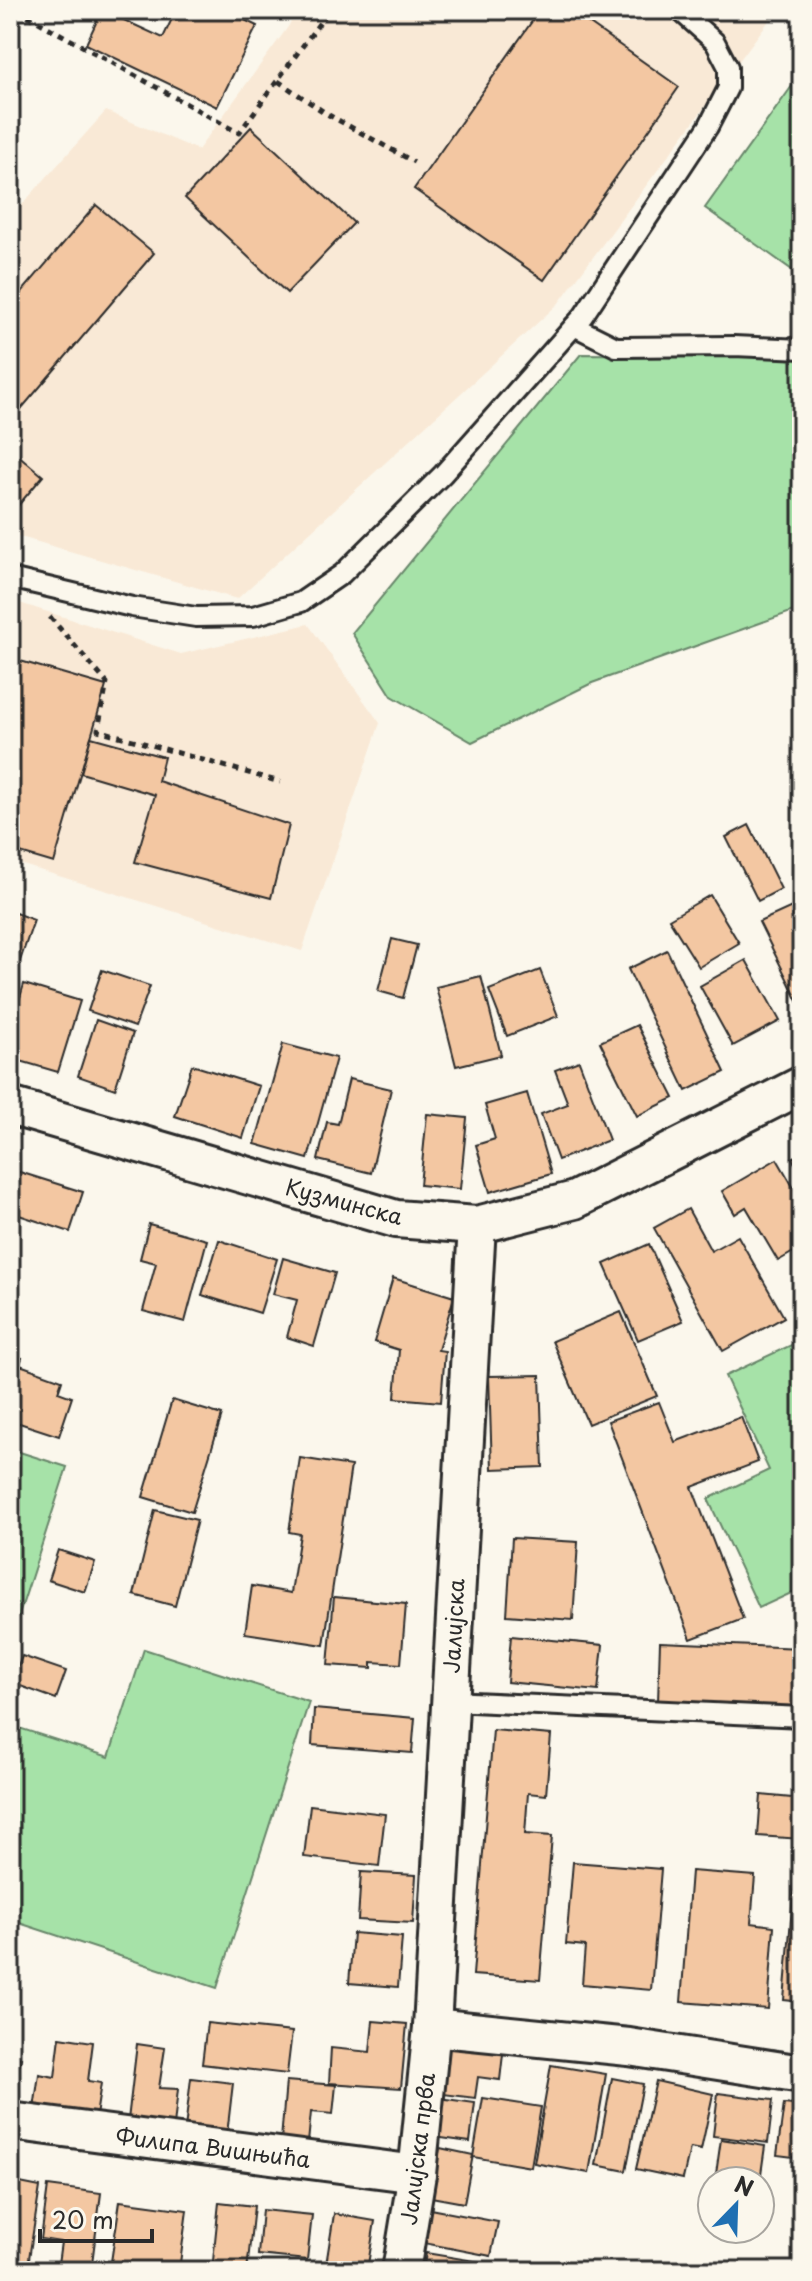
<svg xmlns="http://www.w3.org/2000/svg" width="812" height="2281" font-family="'Playpen Sans',sans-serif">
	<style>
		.built { fill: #f9e9d6 }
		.green { fill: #a6e2a8; stroke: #68866a; stroke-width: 2 }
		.building { fill: #f3c7a2; stroke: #2b2b2b; stroke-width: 2 }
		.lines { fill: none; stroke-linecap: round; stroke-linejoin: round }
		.lane-casing { stroke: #2b2b2b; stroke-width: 24 }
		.street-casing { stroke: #2b2b2b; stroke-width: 42 }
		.path { stroke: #2b2b2b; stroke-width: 5; stroke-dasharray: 6 6; stroke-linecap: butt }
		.lane { stroke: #fbf7ec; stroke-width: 18 }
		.street { stroke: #fbf7ec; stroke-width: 36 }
		.labels { text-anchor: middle; stroke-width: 6; stroke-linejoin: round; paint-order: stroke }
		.street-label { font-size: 22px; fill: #2b2b2b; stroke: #fbf7ec }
	</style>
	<rect width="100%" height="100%" fill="#fbf7ec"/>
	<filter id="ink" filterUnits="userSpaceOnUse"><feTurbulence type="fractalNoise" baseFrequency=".0125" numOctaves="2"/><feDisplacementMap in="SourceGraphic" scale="16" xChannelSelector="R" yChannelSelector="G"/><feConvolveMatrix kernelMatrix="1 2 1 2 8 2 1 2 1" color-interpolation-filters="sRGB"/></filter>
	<g filter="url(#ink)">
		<g class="built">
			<polygon points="297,10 777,10 558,304 237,599 10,534 10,218 106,111 198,150 288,27"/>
			<polygon points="10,600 181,654 308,624 380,723 302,951 10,861"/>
		</g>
		<g class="green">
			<polygon points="802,72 802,277 705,208"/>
			<polygon points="581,354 802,356 802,608 592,683 472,742 392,696 352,633"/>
			<polygon points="802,1340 802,1588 759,1608 708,1499 769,1470 725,1376"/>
			<polygon points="10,1449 67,1467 10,1643"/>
			<polygon points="144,1649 309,1702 217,1988 10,1920 10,1725 109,1757"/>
		</g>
		<g class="building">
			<polygon points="102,10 163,38 176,10 224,10 257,26 217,107 86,44"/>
			<polygon points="540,10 570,10 679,87 544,280 414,189"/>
			<polygon points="251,127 354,223 287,293 185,198"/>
			<polygon points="96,205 154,253 10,422 10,306"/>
			<polygon points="10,448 43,476 11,514 10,513"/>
			<polygon points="10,658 106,686 54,863 10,850"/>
			<polygon points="91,737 164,757 158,781 289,825 271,898 135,862 155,795 81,773"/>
			<polygon points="749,825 781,889 758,901 726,837"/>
			<polygon points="710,895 739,943 699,967 669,919"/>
			<polygon points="794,906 802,922 802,1009 759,922"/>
			<polygon points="10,911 34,920 10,990"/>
			<polygon points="392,939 417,945 403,998 378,991"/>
			<polygon points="667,950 725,1072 686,1091 628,969"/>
			<polygon points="746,960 780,1021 733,1046 700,986"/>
			<polygon points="102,970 150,986 135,1027 88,1011"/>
			<polygon points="540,970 558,1016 507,1036 489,990"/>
			<polygon points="481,976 501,1055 456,1066 436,987"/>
			<polygon points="24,984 80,1001 58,1072 10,1058 10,1031"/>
			<polygon points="96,1020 133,1033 115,1089 78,1076"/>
			<polygon points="637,1025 674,1098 637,1116 600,1042"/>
			<polygon points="283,1044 336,1058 308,1159 255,1144"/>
			<polygon points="579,1061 609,1140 558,1160 541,1114 568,1104 555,1070"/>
			<polygon points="192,1065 259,1086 243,1138 175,1116"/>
			<polygon points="349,1079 391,1089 371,1173 318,1160 327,1122 338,1124"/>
			<polygon points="527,1093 551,1174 490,1192 476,1145 495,1139 485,1105"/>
			<polygon points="427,1114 467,1118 460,1189 420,1185"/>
			<polygon points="802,1153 802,1177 792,1158"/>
			<polygon points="777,1159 802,1202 802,1247 778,1261 746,1207 735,1214 722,1191"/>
			<polygon points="10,1169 83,1192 70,1232 10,1212"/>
			<polygon points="688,1209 711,1251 738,1236 784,1317 723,1351 654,1228"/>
			<polygon points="149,1224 207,1240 185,1322 143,1311 156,1263 140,1259"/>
			<polygon points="219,1240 277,1259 260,1313 202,1295"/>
			<polygon points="649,1244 683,1321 638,1340 604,1264"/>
			<polygon points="283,1258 335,1273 314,1346 287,1337 297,1300 273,1294"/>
			<polygon points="393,1278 454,1297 438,1350 445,1351 441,1402 395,1398 399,1350 374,1342"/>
			<polygon points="621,1312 657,1396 588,1424 552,1341"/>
			<polygon points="10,1354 22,1358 10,1395"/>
			<polygon points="20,1365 62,1380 58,1392 72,1397 59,1436 10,1420 10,1395"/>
			<polygon points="540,1375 543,1467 492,1469 489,1376"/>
			<polygon points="172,1400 222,1415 192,1512 143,1497"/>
			<polygon points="659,1402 675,1442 741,1417 758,1462 692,1487 743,1619 691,1639 608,1421"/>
			<polygon points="300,1458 351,1466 324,1645 245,1633 252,1586 291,1593 300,1534 289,1532"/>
			<polygon points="155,1510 197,1520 175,1606 134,1595"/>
			<polygon points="512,1538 578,1542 573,1620 507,1615"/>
			<polygon points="58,1550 95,1562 85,1592 48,1580"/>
			<polygon points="334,1597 406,1604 401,1664 372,1662 372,1668 328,1665"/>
			<polygon points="511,1636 603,1645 598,1691 507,1682"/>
			<polygon points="660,1642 802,1648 802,1708 658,1702"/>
			<polygon points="22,1656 66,1671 56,1699 12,1683"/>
			<polygon points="314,1709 415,1718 412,1753 312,1745"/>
			<polygon points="493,1730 551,1735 546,1795 528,1793 525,1834 552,1836 540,1980 473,1975"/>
			<polygon points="761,1795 802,1799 802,1839 758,1836"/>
			<polygon points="310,1805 385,1814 379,1866 304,1857"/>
			<polygon points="573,1862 661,1869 651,1990 582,1984 585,1946 566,1944"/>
			<polygon points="691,1871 755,1876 751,1923 774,1926 768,2009 681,2002"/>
			<polygon points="361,1872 416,1875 413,1923 358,1920"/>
			<polygon points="795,1872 802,1873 802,2002 784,2000"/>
			<polygon points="353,1933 402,1937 398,1987 349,1983"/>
			<polygon points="373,2021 407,2024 401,2088 329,2083 331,2048 370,2052"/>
			<polygon points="207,2023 292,2032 287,2074 202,2064"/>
			<polygon points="60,2037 93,2042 88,2081 101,2083 96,2116 34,2109 39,2074 55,2077"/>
			<polygon points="137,2044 165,2048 159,2088 178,2089 174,2126 128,2120"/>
			<polygon points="441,2045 503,2054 500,2080 478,2077 475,2098 435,2093"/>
			<polygon points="10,2055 21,2058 11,2100 10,2099"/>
			<polygon points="551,2065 606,2074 589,2173 534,2163"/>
			<polygon points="191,2078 233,2083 227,2134 185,2129"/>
			<polygon points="612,2078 643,2084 626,2171 596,2165"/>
			<polygon points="286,2081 336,2085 333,2114 311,2112 308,2143 281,2140"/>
			<polygon points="656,2081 713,2094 701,2150 690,2148 683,2179 636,2169"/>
			<polygon points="718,2093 773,2100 768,2143 713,2136"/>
			<polygon points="439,2098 475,2103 470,2142 434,2137"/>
			<polygon points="483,2098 541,2107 531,2167 473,2157"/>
			<polygon points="784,2104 802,2106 802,2158 777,2155"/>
			<polygon points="721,2139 765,2146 760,2181 715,2181"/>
			<polygon points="440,2148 473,2155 464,2203 431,2197"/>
			<polygon points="10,2181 40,2187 28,2265 10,2262"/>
			<polygon points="48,2186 101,2193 91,2271 57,2271 61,2242 41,2239"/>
			<polygon points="120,2201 187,2210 179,2271 111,2262"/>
			<polygon points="219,2202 254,2206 247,2271 212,2271"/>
			<polygon points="430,2209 498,2222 491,2256 424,2243"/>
			<polygon points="262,2210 312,2215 307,2260 258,2255"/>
			<polygon points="334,2214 375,2221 367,2271 325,2271"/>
			<polygon points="426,2253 511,2267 511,2271 423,2271"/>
		</g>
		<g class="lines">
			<defs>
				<g id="lane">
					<polyline points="574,326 616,347 734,346 802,349"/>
					<polyline points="10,578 132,607 196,617 253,616 301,602 342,574 443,474 583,316 708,127 728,88 728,67 715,42 679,10"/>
					<polyline points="450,1701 802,1717"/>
				</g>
				<g id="street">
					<polyline points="10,1106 396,1219 477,1225 575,1200 802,1085"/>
					<polyline points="432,2027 629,2047 802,2074"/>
					<polyline points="10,2121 417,2174"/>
					<polyline points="401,2271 417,2174 432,2027 477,1225"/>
				</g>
			</defs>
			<use href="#lane" class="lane-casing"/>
			<use href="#street" class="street-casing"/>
			<g class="path">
				<polyline points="17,10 239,133 329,10"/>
				<polyline points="278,81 327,114 414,162"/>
				<polyline points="50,617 107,683 98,730 280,782"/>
			</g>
			<use href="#lane" class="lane"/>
			<use href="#street" class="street"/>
		</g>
	</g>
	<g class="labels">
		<g class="street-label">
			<text transform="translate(344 1202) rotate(15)" y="8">Кузминска</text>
			<text transform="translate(454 1626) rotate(-87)" y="8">Јалијска</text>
			<text transform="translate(213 2148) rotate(7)" y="8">Филипа Вишњића</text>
			<text transform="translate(418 2149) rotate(-83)" y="8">Јалијска прва</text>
		</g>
	</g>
	<rect width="812" height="2281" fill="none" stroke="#fbf7ec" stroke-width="40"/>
	<rect x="20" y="20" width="772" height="2241" fill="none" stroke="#2b2b2b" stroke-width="3" filter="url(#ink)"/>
	<g transform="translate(736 2205) rotate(23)"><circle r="38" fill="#fbf7ec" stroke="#a8a59f" stroke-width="2"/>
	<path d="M0-6L14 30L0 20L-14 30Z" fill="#1f6fb2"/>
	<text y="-12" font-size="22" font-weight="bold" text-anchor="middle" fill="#2b2b2b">N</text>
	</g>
	<path d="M40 2229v12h112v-12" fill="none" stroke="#2b2b2b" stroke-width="4"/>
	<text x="52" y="2229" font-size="24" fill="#2b2b2b" stroke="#fbf7ec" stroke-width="6" paint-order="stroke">20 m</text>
</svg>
